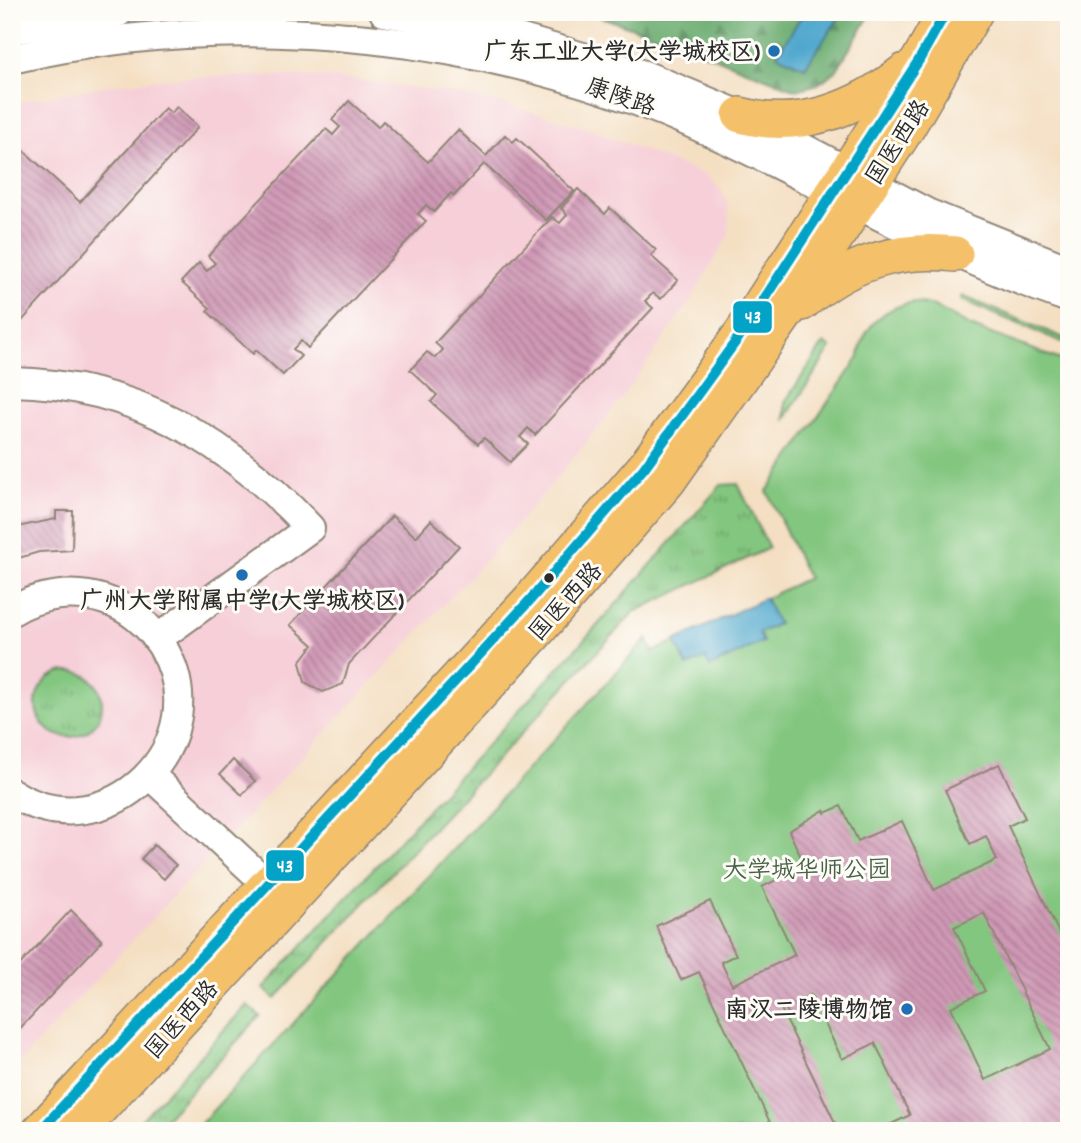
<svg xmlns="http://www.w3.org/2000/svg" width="1081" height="1143" font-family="Dekko,'LXGW WenKai TC',sans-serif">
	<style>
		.built { fill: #f6cfd8 }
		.grass { fill: url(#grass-tufts); stroke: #567855; stroke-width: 2 }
		.forest { fill: url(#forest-firs); stroke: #4a6b4c; stroke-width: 2 }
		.park { fill: #82c67f; stroke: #567855; stroke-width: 2 }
		.water { fill: #50a7cd; stroke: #3e697c; stroke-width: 2 }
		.building { fill: url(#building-back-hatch); fill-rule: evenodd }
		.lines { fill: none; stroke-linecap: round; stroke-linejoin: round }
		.minor-casing { stroke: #908577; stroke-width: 32 }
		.major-casing { stroke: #908577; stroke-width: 38 }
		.minor { stroke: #fff; stroke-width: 28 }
		.major { stroke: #f4c16b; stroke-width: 35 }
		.bus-1-casing { stroke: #fdfcf7; stroke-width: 16 }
		.bus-1 { stroke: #02a3c6; stroke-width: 10 }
		.poi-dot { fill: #1f6fb2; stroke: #fdfcf7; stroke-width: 2.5 }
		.bus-dot { fill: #2b2b2b; stroke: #fdfcf7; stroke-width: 2.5 }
		.labels { text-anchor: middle; stroke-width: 6; stroke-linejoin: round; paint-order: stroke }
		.poi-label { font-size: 24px; font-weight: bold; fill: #2b2b2b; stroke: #fdfcf7; text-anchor: end }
		.street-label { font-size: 24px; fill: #2b2b2b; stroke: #fdfcf7 }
		.park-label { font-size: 24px; fill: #496148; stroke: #fdfcf7 }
		.line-badge { stroke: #fdfcf7; stroke-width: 2.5 }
		.badge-label { font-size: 19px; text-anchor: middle; font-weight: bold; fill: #fff }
	</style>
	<defs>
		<pattern id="grass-tufts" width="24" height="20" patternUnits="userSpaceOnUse" patternTransform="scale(1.75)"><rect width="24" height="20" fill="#82c67f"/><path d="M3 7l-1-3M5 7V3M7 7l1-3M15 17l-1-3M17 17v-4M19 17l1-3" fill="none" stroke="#6ba168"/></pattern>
		<pattern id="forest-firs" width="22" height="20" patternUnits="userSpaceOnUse" patternTransform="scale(1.75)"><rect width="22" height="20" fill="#69ab6e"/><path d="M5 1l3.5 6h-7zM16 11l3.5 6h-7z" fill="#578b5b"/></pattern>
		<pattern id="building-back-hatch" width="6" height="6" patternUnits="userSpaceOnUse" patternTransform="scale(1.75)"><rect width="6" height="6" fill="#d099b6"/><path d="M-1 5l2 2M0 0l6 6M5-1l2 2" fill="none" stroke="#a97d94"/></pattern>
	</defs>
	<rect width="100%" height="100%" fill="#fdfcf7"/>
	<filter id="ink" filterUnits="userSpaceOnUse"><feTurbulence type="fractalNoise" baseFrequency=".0143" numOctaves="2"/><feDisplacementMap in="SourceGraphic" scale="14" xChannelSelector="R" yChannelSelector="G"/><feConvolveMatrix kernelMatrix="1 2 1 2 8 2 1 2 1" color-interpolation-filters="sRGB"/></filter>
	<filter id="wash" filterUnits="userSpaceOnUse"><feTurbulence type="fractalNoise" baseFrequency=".00686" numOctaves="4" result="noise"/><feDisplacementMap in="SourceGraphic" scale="28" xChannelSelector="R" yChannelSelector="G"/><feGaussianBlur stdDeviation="1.57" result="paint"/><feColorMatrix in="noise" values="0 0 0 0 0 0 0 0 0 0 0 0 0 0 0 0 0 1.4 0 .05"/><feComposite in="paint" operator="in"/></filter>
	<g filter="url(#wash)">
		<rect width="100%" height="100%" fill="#f4dfc3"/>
		<polygon class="built" points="282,75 339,78 449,93 501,103 593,130 707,176 720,189 728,205 729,234 691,300 624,395 559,476 491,554 12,1070 12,103 116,84 182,77"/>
		<g class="grass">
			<polygon points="962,296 1069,340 1069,345 961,300"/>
			<polygon points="824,343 831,348 785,419 785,402"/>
			<polygon points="738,484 769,548 634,612 275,999 263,988 596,627 721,485"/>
			<circle cx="69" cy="704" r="33"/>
			<polygon points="247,1005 260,1016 154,1131 131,1131"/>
		</g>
		<polygon class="forest" points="586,12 804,12 799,19 805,66 843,12 872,12 836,71 818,84 796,90 681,44"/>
		<path class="park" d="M915 302 934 306 970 326 1069 363V1131H194L647 639 653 652 808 578 767 491 859 357C862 327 885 306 915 302Z"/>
		<g class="water">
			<polygon points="804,12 843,12 805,67 777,55"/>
			<polygon points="765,598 778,624 759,633 763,642 710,667 706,658 687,666 675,641"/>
		</g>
		<g id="blocks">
			<g class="building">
				<polygon points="349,101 378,127 383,121 428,162 458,130 486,156 505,135 513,142 517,138 574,191 546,220 484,164 454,196 451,193 434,212 426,205 418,214 426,221 308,348 301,341 293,349 301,356 283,375 256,350 253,354 207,311 210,308 181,282 199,263 207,271 215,263 208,256 326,129 333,135 340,127 332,120"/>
				<polygon points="177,107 198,127 12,332 12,140 80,202 165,108 171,113"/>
				<polygon points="578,189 605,214 610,208 656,250 651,256 678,280 661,299 653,293 645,301 653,308 535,435 528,428 520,437 528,444 510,462 484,438 478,444 431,402 437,395 410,370 427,352 435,358 443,350 435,343 552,217 560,223 567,215 561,208"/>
				<polygon points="56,511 73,511 72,550 39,552 12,560 12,528 56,519"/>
				<polygon points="392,516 416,537 431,520 459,546 349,664 343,684 323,692 305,682 300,662 313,645 290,625"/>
				<polygon points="233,760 255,781 242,795 220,774"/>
				<path d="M999 764 1025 818 1008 826 1069 954V1131H877L910 1115 875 1043 842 1059 811 995 796 1002 801 1013 790 1018 785 1007 781 1009 839 1131H774L699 972 681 980 656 926 710 901 736 955 721 962 732 985 795 955 762 887 805 866 789 831 824 810 825 813 841 806 858 841 902 821 934 890 997 860 986 836 970 844 945 790ZM984 913 1050 1049 985 1080 951 1007 985 991 954 927Z"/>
				<polygon points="154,845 176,865 164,879 141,859"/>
				<polygon points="71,910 102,941 12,1037 12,973"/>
			</g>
		</g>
	</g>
	<g filter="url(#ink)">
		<use href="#blocks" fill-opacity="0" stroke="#908577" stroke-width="2"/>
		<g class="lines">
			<defs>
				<g id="minor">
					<polyline points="384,12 498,32 644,75 740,115 927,213 1069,270"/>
					<polyline points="12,30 119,12"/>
					<path d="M12 59C239 5 504 35 715 134 833 189 945 256 1069 298"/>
					<path d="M12 382C135 384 228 441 310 528L157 639"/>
					<path d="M12 611C40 594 74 590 105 600 129 608 149 625 162 646 221 742 107 854 12 793"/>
					<polyline points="150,775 281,897"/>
				</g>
				<g id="major">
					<path d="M740 115C800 132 858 108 905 71"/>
					<path d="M802 303C847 264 896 247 955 254"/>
					<polyline points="40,1131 531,599 644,468 744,330 919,60 946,12"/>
					<polyline points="79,1131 532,637 668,481 790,308 907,128 975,12"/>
				</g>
			</defs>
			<use href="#minor" class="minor-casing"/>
			<use href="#major" class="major-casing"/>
			<use href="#minor" class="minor"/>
			<use href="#major" class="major"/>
			<defs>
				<polyline id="bus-1" points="40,1131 531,599 644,468 744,330 919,60 946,12"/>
			</defs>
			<use href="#bus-1" class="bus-1-casing"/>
			<use href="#bus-1" class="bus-1"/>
		</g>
	</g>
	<g class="poi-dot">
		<circle cx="774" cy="51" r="7"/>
		<circle cx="242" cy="575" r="7"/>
		<circle cx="907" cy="1009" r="7"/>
	</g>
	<circle class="bus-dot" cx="549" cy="578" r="6"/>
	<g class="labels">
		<g class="poi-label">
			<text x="760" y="59">广东工业大学(大学城校区)</text>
			<text x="242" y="608" text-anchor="middle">广州大学附属中学(大学城校区)</text>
			<text x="893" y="1017">南汉二陵博物馆</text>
		</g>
		<g class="street-label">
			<text transform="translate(621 96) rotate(19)" y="8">康陵路</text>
			<text transform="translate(897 142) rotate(-57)" y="8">国医西路</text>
			<text transform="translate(565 601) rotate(-48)" y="8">国医西路</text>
			<text transform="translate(181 1019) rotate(-48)" y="8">国医西路</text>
		</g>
		<g class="park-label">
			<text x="807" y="877">大学城华师公园</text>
		</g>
	</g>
	<g class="line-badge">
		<rect x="732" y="300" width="41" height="34" rx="7" fill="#02a3c6"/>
		<rect x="265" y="849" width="40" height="33" rx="7" fill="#02a3c6"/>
	</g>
	<g class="badge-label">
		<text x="753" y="323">43</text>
		<text x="285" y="872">43</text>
	</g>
	<rect width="1081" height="1143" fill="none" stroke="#fdfcf7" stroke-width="42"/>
</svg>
